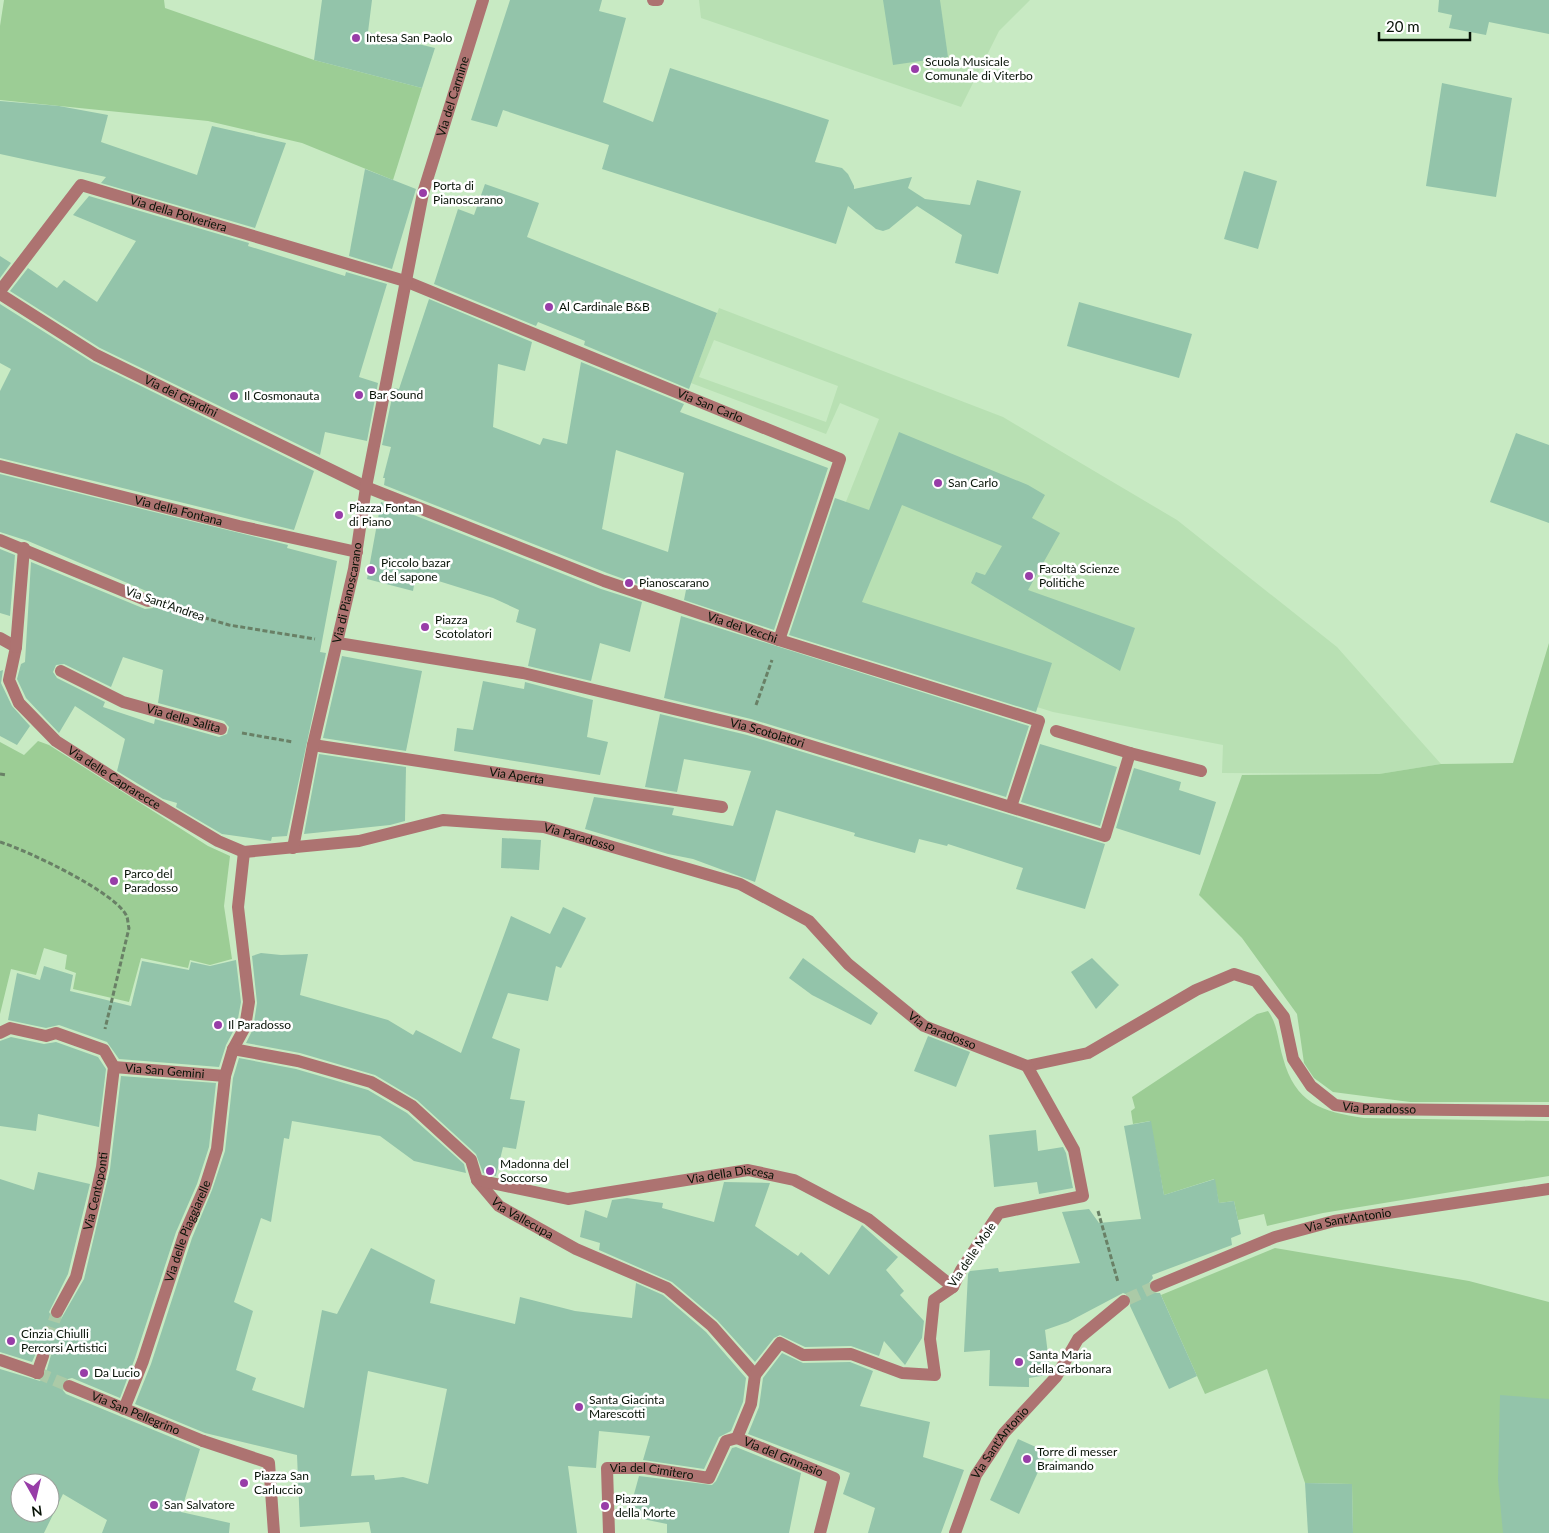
<svg xmlns="http://www.w3.org/2000/svg" width="1549" height="1533" font-family="Lato,sans-serif">
	<style>
		.built { fill: #b8e0b3; fill-rule: evenodd }
		.green { fill: #9ccd95 }
		.building { fill: #93c4aa; fill-rule: evenodd }
		.lines { fill: none; stroke-linecap: round; stroke-linejoin: round }
		.street-tunnel { stroke: #abcaa7; stroke-width: 12; stroke-dasharray: 12 6; stroke-linecap: butt }
		.path { stroke: #698066; stroke-width: 3; stroke-dasharray: 5 2.5; stroke-linecap: butt }
		.lane { stroke: #ad7371; stroke-width: 12 }
		.street { stroke: #ad7371; stroke-width: 12 }
		.poi-dot { fill: #983da8; stroke: #fff; stroke-width: 2 }
		.labels { text-anchor: middle; stroke-width: 5; stroke-linejoin: round; paint-order: stroke }
		.poi-label { font-size: 12px; fill: #071206; stroke: #fff; text-anchor: start }
		.street-label { font-size: 12px; fill: #071206; stroke: #fff }
	</style>
	<rect width="100%" height="100%" fill="#c8eac3"/>
	<g class="built">
		<polygon points="699,0 1030,0 999,31 961,107 701,18"/>
		<path d="M719 308 1003 417 1177 520 1337 647 1441 764 1379 774 1222 773 1223 745 1053 712 794 632 879 419 840 403 826 434 691 383ZM714 340 838 386 826 422 699 377Z"/>
	</g>
	<g class="green">
		<polygon points="4,0 164,0 165,8 314,60 422,88 393,180 302,143 208,121 0,100 0,26"/>
		<polygon points="1549,643 1549,1102 1410,1102 1333,1092 1314,1078 1304,1063 1297,1014 1242,938 1199,895 1242,775 1379,774 1441,764 1513,763"/>
		<polygon points="38,741 49,745 208,846 230,856 224,906 232,959 210,965 190,960 188,968 141,958 129,1002 73,989 76,973 65,969 67,955 44,948 36,975 11,969 0,1014 0,742 24,755"/>
		<path d="M1268 1011C1278 1025 1278 1041 1283 1058 1295 1103 1322 1112 1364 1118L1549 1121V1176L1323 1213 1267 1226 1264 1214 1238 1220 1234 1201 1219 1203 1214 1179 1164 1195 1150 1121 1133 1124 1131 1111 1135 1108 1132 1097 1257 1014Z"/>
		<polygon points="1275,1248 1469,1281 1549,1302 1549,1533 1353,1533 1352,1484 1305,1483 1267,1369 1205,1394 1161,1295"/>
	</g>
	<g class="building">
		<polygon points="322,0 372,0 368,32 435,48 422,88 314,60"/>
		<polygon points="510,0 602,0 599,11 626,18 603,102 653,122 670,68 829,120 815,162 842,168 848,174 854,186 854,189 912,177 908,188 925,199 970,205 977,180 1021,191 998,274 955,263 962,235 917,206 889,229 883,231 876,229 848,206 836,244 602,169 609,145 503,110 497,127 471,120"/>
		<polygon points="883,0 940,0 948,57 893,65"/>
		<polygon points="1439,0 1549,0 1549,34 1489,22 1486,35 1449,28 1452,15 1438,12"/>
		<polygon points="1442,83 1512,98 1496,197 1426,186"/>
		<polygon points="0,101 59,106 108,115 101,142 197,175 212,126 286,143 255,228 101,183 106,177 0,154"/>
		<polygon points="365,169 416,189 392,269 349,256"/>
		<polygon points="1244,171 1277,181 1258,249 1224,239"/>
		<polygon points="485,184 539,203 527,237 717,313 689,389 584,345 585,341 538,322 536,326 434,284 458,209 474,215"/>
		<polygon points="89,196 249,243 248,246 345,276 346,272 387,284 359,377 378,383 367,441 325,432 320,455 100,348 10,291 28,268 57,288 64,280 97,302 136,241 73,215"/>
		<polygon points="0,256 11,263 0,278"/>
		<path d="M429 299 532 342 525 371 498 364 493 427 540 445 543 438 567 444 581 362 684 404 680 412 828 468 774 630 684 600 686 590 647 582 646 587 607 573 384 485 385 478H383L391 447 382 445 394 388 399 389ZM616 450 684 473 668 552 602 529Z"/>
		<polygon points="1079,302 1192,334 1179,378 1067,346"/>
		<polygon points="0,304 92,362 314,471 294,530 0,458 0,391 11,369 0,363"/>
		<polygon points="899,432 1028,485 1045,495 1032,518 1060,533 1028,590 1135,628 1120,671 971,583 976,572 985,575 1002,546 902,505 862,602 1052,663 1036,712 789,635 835,498 869,510"/>
		<polygon points="1516,433 1549,445 1549,523 1490,502"/>
		<path d="M0 474 288 545 287 548 337 561 320 652 326 653 287 836 272 837 271 841 222 834 176 807 177 803 163 799 117 771 125 739 75 706 59 733 26 698 17 679 21 664 25 662 31 562 145 609 153 608 156 600 151 593 28 541 0 532ZM123 657 163 670 158 703 224 721 229 727 227 734 219 737 155 719 154 724 103 707 105 702 57 678 53 672 56 665 64 664 111 687Z"/>
		<polygon points="381,502 601,589 642,602 630,652 600,643 591,681 528,666 536,629 516,622 519,610 493,598 416,574 413,591 367,579"/>
		<polygon points="0,549 15,555 10,616 0,613"/>
		<polygon points="681,616 1029,726 1006,797 751,719 664,698"/>
		<polygon points="342,656 422,671 406,751 323,738"/>
		<polygon points="3,670 1,683 12,706 30,726 17,745 0,736 0,671"/>
		<polygon points="483,681 524,689 525,682 593,700 587,737 608,742 600,775 454,751 457,728 473,730"/>
		<polygon points="660,714 747,735 1105,844 1085,909 1016,889 1023,868 948,844 947,846 919,839 915,853 854,836 855,833 776,810 755,882 693,859 668,854 585,829 594,797 674,808 672,815 733,826 751,771 684,759 677,792 645,787"/>
		<polygon points="1040,744 1117,767 1100,826 1021,802"/>
		<polygon points="319,754 406,767 405,821 390,825 304,834"/>
		<polygon points="1134,768 1181,782 1179,790 1216,802 1200,855 1116,828"/>
		<polygon points="502,838 541,840 539,870 501,868"/>
		<polygon points="563,907 586,918 561,968 556,966 548,1001 508,993 492,1038 520,1049 510,1099 525,1101 516,1149 503,1147 496,1176 483,1173 476,1154 417,1100 375,1075 300,1053 246,1043 253,1029 257,1003 252,956 261,953 281,955 308,954 300,995 388,1020 413,1035 416,1030 461,1053 511,916 550,934"/>
		<polygon points="803,958 878,1013 871,1025 812,995 789,978"/>
		<polygon points="1092,958 1119,985 1096,1009 1071,972"/>
		<polygon points="236,960 241,1002 237,1024 226,1045 219,1067 119,1059 107,1042 59,1025 46,1028 8,1020 17,973 40,980 44,966 73,975 70,991 131,1006 142,961 189,970 191,962 210,966"/>
		<polygon points="928,1036 970,1052 956,1087 914,1071"/>
		<polygon points="11,1037 44,1044 56,1042 98,1057 106,1069 99,1127 38,1114 36,1131 0,1126 0,1041"/>
		<path d="M239 1058 296 1069 368 1090 407 1113 464 1164 466 1173 414 1161 380 1136 292 1121 289 1139 284 1138 271 1222 261 1218 234 1302 253 1311 236 1370 256 1378 252 1390 304 1408 322 1310 337 1314 371 1248 435 1280 430 1303 515 1324 520 1297 575 1311 632 1318 636 1283 663 1295 706 1332 746 1378 743 1402 731 1431 719 1437 704 1469 643 1460 650 1436 599 1431 596 1468 568 1466 577 1533H371L369 1522 300 1527 297 1455 205 1433 135 1404 151 1364 192 1238 212 1190 225 1151 233 1078ZM368 1371 447 1389 428 1484 403 1477 375 1480 374 1475 351 1476Z"/>
		<path d="M121 1076 216 1083 209 1147 197 1184 176 1232 135 1358 120 1398 72 1378 64 1380 61 1388 66 1394 200 1449 181 1512 230 1523 229 1533H102L107 1520 63 1494 44 1533H0V1369L40 1381 45 1376 51 1355 49 1350 41 1348 36 1353 32 1362 0 1352V1179L34 1190 38 1172 90 1184 68 1274 49 1312 53 1319H61L84 1279 110 1169ZM20 1483H50V1513H20Z"/>
		<polygon points="1151,1121 1164,1195 1215,1179 1219,1203 1234,1201 1241,1234 1231,1238 1232,1245 1152,1275 1153,1278 1148,1284 1151,1293 1160,1293 1197,1376 1169,1389 1130,1306 1131,1296 1123,1293 1068,1322 1045,1330 1050,1371 1047,1375 1029,1378 1029,1387 989,1386 990,1350 964,1352 968,1274 970,1271 998,1268 999,1272 1080,1263 1062,1212 1089,1209 1099,1223 1141,1219 1124,1126"/>
		<polygon points="1036,1130 1038,1151 1063,1147 1066,1153 1073,1188 1039,1194 1037,1182 994,1187 989,1135"/>
		<polygon points="724,1182 770,1183 755,1226 798,1256 801,1252 829,1275 862,1225 898,1257 886,1270 904,1291 900,1295 924,1321 922,1338 905,1365 884,1341 879,1356 851,1346 805,1347 780,1335 774,1338 755,1362 717,1320 672,1282 599,1250 600,1243 580,1237 585,1210 607,1218 612,1200 627,1198 663,1203 662,1208 714,1222"/>
		<polygon points="782,1353 803,1363 850,1362 873,1371 860,1406 930,1422 923,1457 964,1470 941,1533 868,1533 875,1508 843,1494 850,1473 748,1434 759,1407 763,1378"/>
		<polygon points="1500,1395 1549,1399 1549,1533 1503,1533 1498,1480"/>
		<polygon points="1018,1439 1047,1452 1019,1514 990,1500"/>
		<polygon points="736,1447 801,1473 789,1533 667,1533 667,1524 628,1516 639,1476 712,1485 716,1481 732,1448"/>
		<polygon points="1305,1483 1352,1484 1353,1533 1308,1533"/>
	</g>
	<g class="lines">
		<g class="street-tunnel">
			<polyline points="1128,1299 1156,1286"/>
			<polyline points="43,1356 57,1312"/>
			<polyline points="38,1373 69,1386"/>
		</g>
		<g class="path">
			<polyline points="168,607 229,625 315,639"/>
			<polyline points="756,705 772,660"/>
			<polyline points="242,733 293,742"/>
			<polyline points="0,774 7,775"/>
			<path d="M0 842C26 850 118 893 127 917 128 920 128 925 129 928L105 1029"/>
			<polyline points="1098,1211 1118,1282"/>
		</g>
		<g class="lane">
			<polyline points="653,0 658,0"/>
			<path id="s1" d="M0 291 81 185 405 281 840 459 779 640"/>
			<path id="s2" d="M0 294 96 355 366 487 604 581 779 640 1039 721 1011 807"/>
			<path id="s3" d="M0 466 239 526 357 552"/>
			<polyline points="0,540 148,601"/>
			<path id="s4" d="M0 638 16 647 9 680 19 703 56 741 134 791 218 841 244 852 359 841 443 820 544 827 740 884 809 921 848 964 924 1026 1027 1066 1088 1053 1196 990 1234 974 1256 981 1284 1017 1293 1059 1311 1086 1335 1105 1363 1109 1549 1111"/>
			<path id="s5" d="M338 643 523 673 749 727 1105 836 1130 753"/>
			<polyline points="16,647 24,548"/>
			<path id="s6" d="M61 671 123 702 221 729"/>
			<polyline points="1056,731 1130,753 1201,771"/>
			<path id="s7" d="M313 745 722 807"/>
			<path id="s8" d="M244 852 238 907 249 1002 245 1027 233 1049 298 1061 371 1082 412 1106 471 1160 477 1180 499 1206 576 1249 667 1288 712 1326 755 1375 751 1404 737 1438"/>
			<path id="s9" d="M477 1180 568 1199 748 1170 794 1180 868 1219 953 1287"/>
			<polyline points="755,1375 780,1343 803,1355 851,1354 902,1373 935,1375 930,1339 934,1300 953,1287 961,1270 999,1213 1083,1196 1074,1150 1027,1066"/>
			<path id="s10" d="M737 1438 834 1478 820 1533"/>
			<polyline points="203,1441 269,1463 274,1533"/>
			<path id="s11" d="M609 1533 607 1468H645L709 1478 726 1441 737 1438"/>
		</g>
		<g class="street">
			<path id="s12" d="M293 848 313 745 354 569 366 487 423 193 483 0"/>
			<path id="s13" d="M0 1033 10 1028 46 1036 56 1033 104 1050 114 1067 225 1076"/>
			<path id="s14" d="M1156 1286 1275 1237 1334 1221 1549 1189"/>
			<path id="s15" d="M57 1312 76 1277 93 1208 102 1167 114 1067"/>
			<polyline points="0,1360 38,1373"/>
			<polyline points="37,1373 43,1356"/>
			<path id="s16" d="M69 1386 203 1441"/>
			<path id="s17" d="M124 1409 143 1361 184 1235 205 1187 217 1149 225 1076 233 1049"/>
			<path id="s18" d="M955 1533 976 1475 1004 1433 1056 1377 1078 1339 1124 1301"/>
		</g>
	</g>
	<g class="poi-dot">
		<circle cx="356" cy="38" r="5"/>
		<circle cx="915" cy="69" r="5"/>
		<circle cx="423" cy="193" r="5"/>
		<circle cx="549" cy="307" r="5"/>
		<circle cx="359" cy="395" r="5"/>
		<circle cx="234" cy="396" r="5"/>
		<circle cx="938" cy="483" r="5"/>
		<circle cx="339" cy="515" r="5"/>
		<circle cx="371" cy="570" r="5"/>
		<circle cx="1029" cy="576" r="5"/>
		<circle cx="629" cy="583" r="5"/>
		<circle cx="425" cy="627" r="5"/>
		<circle cx="114" cy="881" r="5"/>
		<circle cx="218" cy="1025" r="5"/>
		<circle cx="490" cy="1171" r="5"/>
		<circle cx="11" cy="1341" r="5"/>
		<circle cx="1019" cy="1362" r="5"/>
		<circle cx="84" cy="1373" r="5"/>
		<circle cx="579" cy="1407" r="5"/>
		<circle cx="1027" cy="1459" r="5"/>
		<circle cx="244" cy="1483" r="5"/>
		<circle cx="154" cy="1505" r="5"/>
		<circle cx="605" cy="1506" r="5"/>
	</g>
	<g class="labels">
		<g class="poi-label">
			<text x="366" y="42">Intesa San Paolo</text>
			<text x="925" y="66">Scuola Musicale<tspan x="925" dy="14">Comunale di Viterbo</tspan></text>
			<text x="433" y="190">Porta di<tspan x="433" dy="14">Pianoscarano</tspan></text>
			<text x="559" y="311">Al Cardinale B&amp;B</text>
			<text x="369" y="399">Bar Sound</text>
			<text x="244" y="400">Il Cosmonauta</text>
			<text x="948" y="487">San Carlo</text>
			<text x="349" y="512">Piazza Fontan<tspan x="349" dy="14">di Piano</tspan></text>
			<text x="381" y="567">Piccolo bazar<tspan x="381" dy="14">del sapone</tspan></text>
			<text x="1039" y="573">Facoltà Scienze<tspan x="1039" dy="14">Politiche</tspan></text>
			<text x="639" y="587">Pianoscarano</text>
			<text x="435" y="624">Piazza<tspan x="435" dy="14">Scotolatori</tspan></text>
			<text x="124" y="878">Parco del<tspan x="124" dy="14">Paradosso</tspan></text>
			<text x="228" y="1029">Il Paradosso</text>
			<text x="500" y="1168">Madonna del<tspan x="500" dy="14">Soccorso</tspan></text>
			<text x="21" y="1338">Cinzia Chiulli<tspan x="21" dy="14">Percorsi Artistici</tspan></text>
			<text x="1029" y="1359">Santa Maria<tspan x="1029" dy="14">della Carbonara</tspan></text>
			<text x="94" y="1377">Da Lucio</text>
			<text x="589" y="1404">Santa Giacinta<tspan x="589" dy="14">Marescotti</tspan></text>
			<text x="1037" y="1456">Torre di messer<tspan x="1037" dy="14">Braimando</tspan></text>
			<text x="254" y="1480">Piazza San<tspan x="254" dy="14">Carluccio</tspan></text>
			<text x="615" y="1503">Piazza<tspan x="615" dy="14">della Morte</tspan></text>
			<text x="164" y="1509">San Salvatore</text>
		</g>
		<g class="street-label">
			<text dy="4" stroke="none"><textPath href="#s12" startOffset="769">Via del Carmine</textPath></text>
			<text dy="4" stroke="none"><textPath href="#s1" startOffset="235">Via della Polveriera</textPath></text>
			<text dy="4" stroke="none"><textPath href="#s2" startOffset="208">Via dei Giardini</textPath></text>
			<text dy="4" stroke="none"><textPath href="#s1" startOffset="801">Via San Carlo</textPath></text>
			<text dy="4" stroke="none"><textPath href="#s3" startOffset="184">Via della Fontana</textPath></text>
			<text dy="4" stroke="none"><textPath href="#s12" startOffset="261">Via di Pianoscarano</textPath></text>
			<text transform="translate(165 604) rotate(19)" y="4">Via Sant'Andrea</text>
			<text dy="4" stroke="none"><textPath href="#s2" startOffset="816">Via dei Vecchi</textPath></text>
			<text dy="4" stroke="none"><textPath href="#s6" startOffset="132">Via della Salita</textPath></text>
			<text dy="4" stroke="none"><textPath href="#s5" startOffset="439">Via Scotolatori</textPath></text>
			<text dy="4" stroke="none"><textPath href="#s7" startOffset="206">Via Aperta</textPath></text>
			<text dy="4" stroke="none"><textPath href="#s4" startOffset="199">Via delle Caprarecce</textPath></text>
			<text dy="4" stroke="none"><textPath href="#s4" startOffset="689">Via Paradosso</textPath></text>
			<text dy="4" stroke="none"><textPath href="#s4" startOffset="1109">Via Paradosso</textPath></text>
			<text dy="4" stroke="none"><textPath href="#s13" startOffset="180">Via San Gemini</textPath></text>
			<text dy="4" stroke="none"><textPath href="#s4" startOffset="1649">Via Paradosso</textPath></text>
			<text dy="4" stroke="none"><textPath href="#s9" startOffset="258">Via della Discesa</textPath></text>
			<text dy="4" stroke="none"><textPath href="#s15" startOffset="128">Via Centoponti</textPath></text>
			<text dy="4" stroke="none"><textPath href="#s8" startOffset="552">Via Vallecupa</textPath></text>
			<text dy="4" stroke="none"><textPath href="#s14" startOffset="204">Via Sant'Antonio</textPath></text>
			<text dy="4" stroke="none"><textPath href="#s17" startOffset="189">Via delle Piaggiarelle</textPath></text>
			<text transform="translate(972 1255) rotate(-56)" y="4">Via delle Mole</text>
			<text dy="4" stroke="none"><textPath href="#s16" startOffset="72">Via San Pellegrino</textPath></text>
			<text dy="4" stroke="none"><textPath href="#s18" startOffset="102">Via Sant'Antonio</textPath></text>
			<text dy="4" stroke="none"><textPath href="#s10" startOffset="50">Via del Ginnasio</textPath></text>
			<text dy="4" stroke="none"><textPath href="#s11" startOffset="110">Via del Cimitero</textPath></text>
		</g>
	</g>
	<g transform="translate(35 1498) rotate(172)"><circle r="24" fill="#ffffff" stroke="#9ca09b"/>
	<path d="M0-4L9 19L0 12L-9 19Z" fill="#983da8"/>
	<text y="-8" font-size="14" font-weight="bold" text-anchor="middle" fill="#071206">N</text>
	</g>
	<path d="M1379 32v8h91v-8" fill="none" stroke="#071206" stroke-width="2.5"/>
	<text x="1386" y="32" font-size="15" fill="#071206" stroke="#ffffff" stroke-width="4" paint-order="stroke">20 m</text>
</svg>
